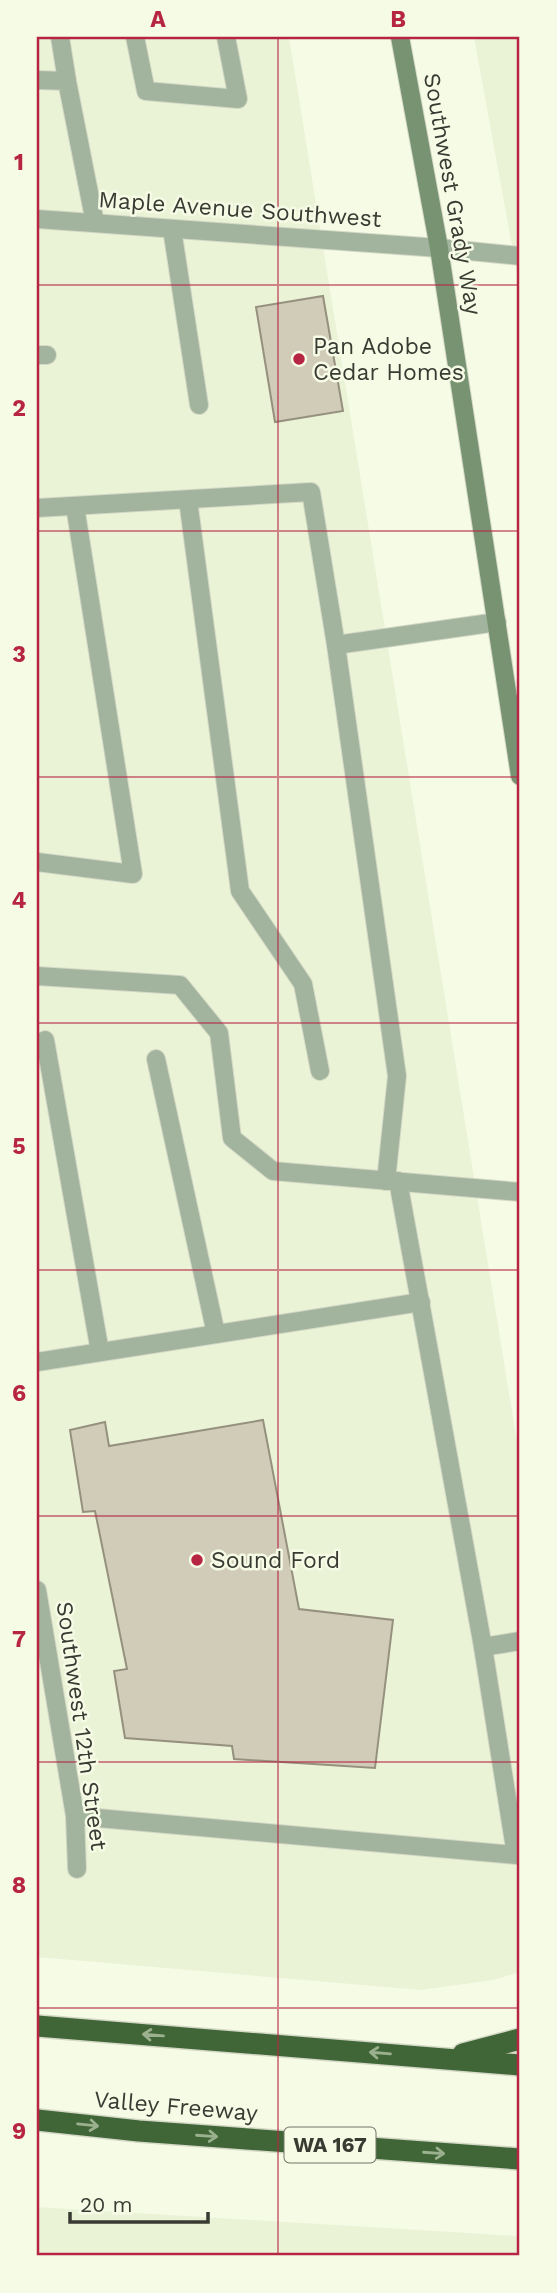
<svg xmlns="http://www.w3.org/2000/svg" width="557" height="2293" font-family="'Work Sans',sans-serif">
	<style>
		.built { fill: #ebf3d6 }
		.building { fill: #d0ccb7; stroke: #95917e; stroke-width: 2 }
		.lines { fill: none; stroke-linecap: round; stroke-linejoin: round }
		.lane-casing { stroke: #d4d8c6; stroke-width: 20 }
		.street-casing { stroke: #d4d8c6; stroke-width: 20 }
		.secondary-casing { stroke: #d4d8c6; stroke-width: 20 }
		.highway-casing { stroke: #d4d8c6; stroke-width: 24 }
		.lane { stroke: #a2b49d; stroke-width: 18 }
		.street { stroke: #a2b49d; stroke-width: 18 }
		.secondary { stroke: #789372; stroke-width: 18 }
		.highway { stroke: #406637; stroke-width: 21 }
		.oneway { stroke: #9bb08e }
		.grid { fill: none; stroke: #b72544; stroke-width: 2; stroke-opacity: 0.55 }
		.poi-dot { fill: #b72544; stroke: #f6fbe6; stroke-width: 2.5 }
		.labels { text-anchor: middle; stroke-width: 5; stroke-linejoin: round; paint-order: stroke }
		.shield { fill: #f6fbe6; stroke: #727568; stroke-width: 2 }
		.shield-label { font-size: 21px; font-weight: bold; fill: #393b32 }
		.street-label { font-size: 23px; fill: #393b32; stroke: #f6fbe6 }
		.poi-label { font-size: 23px; fill: #393b32; stroke: #f6fbe6; text-anchor: start }
		.neatline { fill: none; stroke: #b72544; stroke-width: 2.5 }
		.grid-label { font-size: 23px; text-anchor: middle; font-weight: bold; fill: #b72544 }
	</style>
	<rect width="100%" height="100%" fill="#f6fbe6"/>
	<g class="built">
		<polygon points="37,37 289,37 520,1461 520,1972 493,1980 421,1990 37,1957"/>
		<polygon points="474,37 520,37 520,290"/>
		<polygon points="37,2207 520,2236 520,2256 37,2256"/>
	</g>
	<g class="building">
		<polygon points="323,296 343,411 275,422 256,307"/>
		<polygon points="263,1420 299,1609 393,1620 375,1768 234,1759 232,1746 125,1738 114,1671 127,1669 95,1511 83,1512 70,1430 105,1422 109,1446"/>
	</g>
	<g class="lines">
		<defs>
			<g id="lane">
				<polyline points="60,37 67,81"/>
				<polyline points="135,37 146,91 238,99 226,37"/>
				<polyline points="37,80 67,81 95,223"/>
				<polyline points="172,229 199,405"/>
				<polyline points="439,248 520,256"/>
				<polyline points="37,355 47,355"/>
				<polyline points="188,500 240,891 303,984 320,1071"/>
				<polyline points="37,508 311,492 336,645 397,1076 386,1181"/>
				<polyline points="336,645 497,622"/>
				<polyline points="37,862 133,874 75,506"/>
				<polyline points="37,976 180,985 219,1033 232,1138 273,1171 520,1192"/>
				<polyline points="45,1040 100,1352"/>
				<polyline points="156,1059 216,1334"/>
				<polyline points="398,1181 483,1647"/>
				<polyline points="37,1362 421,1302"/>
				<polyline points="75,1816 516,1855 483,1647 520,1641"/>
			</g>
			<g id="street">
				<polyline points="37,219 439,248"/>
				<polyline points="37,1590 75,1816 77,1869"/>
			</g>
			<polyline id="secondary" points="400,37 439,248 520,776"/>
			<g id="highway">
				<polyline points="37,2026 520,2065"/>
				<polyline points="463,2054 520,2039"/>
				<polyline points="37,2120 139,2131 520,2159"/>
			</g>
		</defs>
		<use href="#lane" class="lane-casing"/>
		<use href="#street" class="street-casing"/>
		<use href="#secondary" class="secondary-casing"/>
		<use href="#highway" class="highway-casing"/>
		<use href="#lane" class="lane"/>
		<use href="#street" class="street"/>
		<use href="#secondary" class="secondary"/>
		<use href="#highway" class="highway"/>
	</g>
	<defs><path id="oneway-shaft" d="M-6 0H5M1.5-3L5.5 0L1.5 3" fill="none" stroke-width="1.6" stroke-linecap="round" stroke-linejoin="round" transform="scale(1.75)"/></defs>
	<g class="oneway">
		<use href="#oneway-shaft" transform="translate(153 2035) rotate(-175)"/>
		<use href="#oneway-shaft" transform="translate(380 2053) rotate(-175)"/>
		<use href="#oneway-shaft" transform="translate(88 2125) rotate(6)"/>
		<use href="#oneway-shaft" transform="translate(207 2136) rotate(4)"/>
		<use href="#oneway-shaft" transform="translate(434 2153) rotate(4)"/>
	</g>
	<path class="grid" d="M278 37V2256M37 285H520M37 531H520M37 777H520M37 1023H520M37 1270H520M37 1516H520M37 1762H520M37 2008H520"/>
	<g class="poi-dot">
		<circle cx="299" cy="359" r="7"/>
		<circle cx="197" cy="1560" r="7"/>
	</g>
	<g class="labels">
		<rect class="shield" x="284.5" y="2127.5" width="91" height="35" rx="5"/>
		<g class="shield-label">
			<text x="330" y="2152">WA 167</text>
		</g>
		<g class="street-label">
			<text transform="translate(453 194) rotate(80)" y="8">Southwest Grady Way</text>
			<text transform="translate(240 209) rotate(4)" y="8">Maple Avenue Southwest</text>
			<text transform="translate(82 1726) rotate(82)" y="8">Southwest 12th Street</text>
			<text transform="translate(176 2106) rotate(5)" y="8">Valley Freeway</text>
		</g>
		<g class="poi-label">
			<text x="313" y="354">Pan Adobe<tspan x="313" dy="26">Cedar Homes</tspan></text>
			<text x="211" y="1568">Sound Ford</text>
		</g>
	</g>
	<rect width="557" height="2293" fill="none" stroke="#f6fbe6" stroke-width="77"/>
	<path d="M70 2212v10h138v-10" fill="none" stroke="#393b32" stroke-width="3.5"/>
	<text x="80" y="2212" font-size="21" fill="#393b32" stroke="#f6fbe6" stroke-width="5" paint-order="stroke">20 m</text>
	<rect x="38" y="38" width="480" height="2216" class="neatline"/>
	<g class="grid-label">
		<text x="158" y="27">A</text>
		<text x="398" y="27">B</text>
		<text x="19" y="170">1</text>
		<text x="19" y="416">2</text>
		<text x="19" y="662">3</text>
		<text x="19" y="908">4</text>
		<text x="19" y="1154">5</text>
		<text x="19" y="1401">6</text>
		<text x="19" y="1647">7</text>
		<text x="19" y="1893">8</text>
		<text x="19" y="2139">9</text>
	</g>
</svg>
